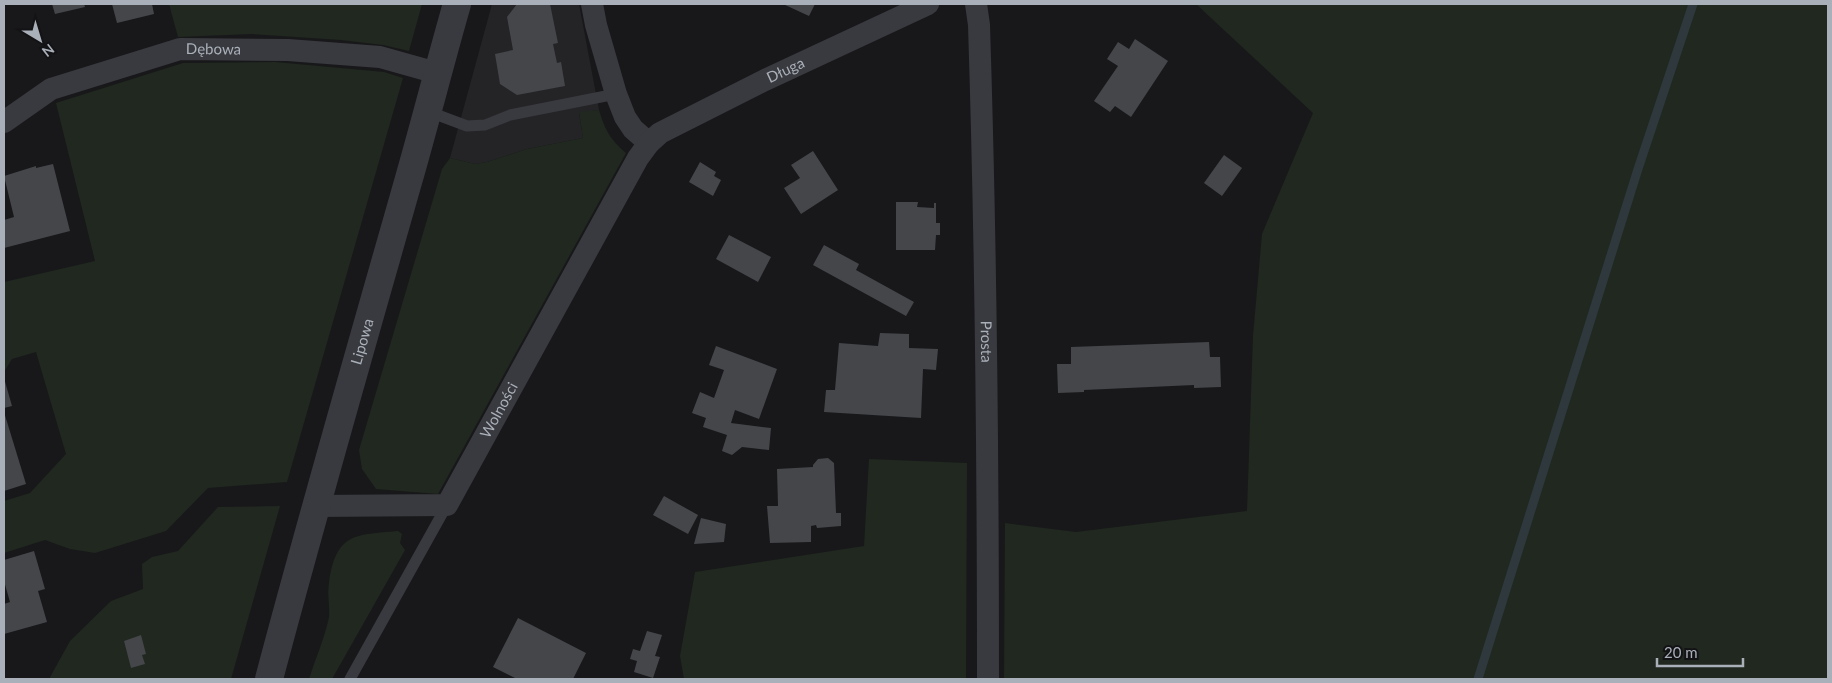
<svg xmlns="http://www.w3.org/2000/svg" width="1832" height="683" font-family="Lato,sans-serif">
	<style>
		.built { fill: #242427 }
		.green { fill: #202820 }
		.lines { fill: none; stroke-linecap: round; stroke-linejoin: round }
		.stream { stroke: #2e383d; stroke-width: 9 }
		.building { fill: #44464a }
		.service { stroke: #393a3f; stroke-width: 11 }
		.minor { stroke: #393a3f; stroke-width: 22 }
		.tertiary { stroke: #393a3f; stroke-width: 28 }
		.labels { text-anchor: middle; stroke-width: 4; stroke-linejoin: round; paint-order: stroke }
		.street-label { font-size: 15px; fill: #aab0b9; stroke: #131315 }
	</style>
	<rect width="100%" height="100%" fill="#18181a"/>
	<polygon class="built" points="492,4 579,4 599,110 579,113 583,138 527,149 487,162 475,164 450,158"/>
	<g class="green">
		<polygon points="169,4 422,4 409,51 383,45 341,40 252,34 178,37"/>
		<polygon points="1196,4 1828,4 1828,679 1004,679 1005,523 1076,532 1247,511 1253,336 1262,234 1313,113"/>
		<polygon points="275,62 384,72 403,78 287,482 208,488 166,531 95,553 70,549 45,540 4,553 4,501 30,493 66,454 36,352 12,359 4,372 4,282 95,261 56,103 183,63"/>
		<path d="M599 110C605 130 610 139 626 153L438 494 376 489 362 469 359 450 442 169 450 158 475 164 487 162 527 149 583 138 579 112Z"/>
		<polygon points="869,459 967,463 966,679 684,679 680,656 695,572 864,546"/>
		<polygon points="280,506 231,679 49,679 70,641 111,601 143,589 142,564 152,557 178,551 218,507"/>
		<path d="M398 531 402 534 400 543 405 550 332 679H309C315 660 325 637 329 617 330 606 327 594 329 583 336 532 356 535 398 531Z"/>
	</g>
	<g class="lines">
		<polyline class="stream" points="1478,679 1638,169 1693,4"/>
	</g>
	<g class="building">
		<polygon points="52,4 84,4 85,7 55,14"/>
		<polygon points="112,4 152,4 154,14 117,23"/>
		<polygon points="517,4 550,4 558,43 553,44 557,63 561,62 565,86 517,95 500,84 495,54 513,50 507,17"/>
		<polygon points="783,4 815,4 809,16"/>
		<polygon points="1135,39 1168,61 1131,117 1115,106 1110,112 1094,101 1118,66 1107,59 1118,42 1129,49"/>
		<polygon points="813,151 838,190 801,214 784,188 800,178 791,165"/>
		<polygon points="1224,155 1242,168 1222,196 1204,183"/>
		<polygon points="700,162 716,172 714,176 721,180 713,196 689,182"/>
		<polygon points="53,164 70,231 4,248 4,220 14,217 4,176 36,166 36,168"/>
		<polygon points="896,202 918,202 917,207 934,208 934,203 936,203 936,223 940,223 940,235 936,235 935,250 896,250"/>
		<polygon points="729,235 771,257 758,282 716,259"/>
		<polygon points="824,245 859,264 856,270 914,302 906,316 813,265"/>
		<polygon points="880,333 909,334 909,348 938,349 936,370 923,369 921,418 824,412 826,390 835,390 839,343 878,346"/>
		<polygon points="1209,342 1210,357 1220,357 1221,387 1194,388 1194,385 1084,390 1084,392 1058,393 1057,364 1071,364 1071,347"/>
		<polygon points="716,346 777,369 759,419 735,410 731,423 771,428 769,450 742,447 732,455 722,451 727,435 703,427 706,418 692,413 700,392 714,398 724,370 709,365"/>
		<polygon points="4,378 12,406 4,408"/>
		<polygon points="4,412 26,484 4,491"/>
		<polygon points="828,458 834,463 836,513 841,513 841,526 817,528 816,525 811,526 811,542 770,543 767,506 778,506 777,469 813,467 813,465 818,459"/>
		<polygon points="664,496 698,515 688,534 653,515"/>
		<polygon points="701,518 726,524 724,542 694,544"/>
		<polygon points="34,551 45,589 38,591 47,622 4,634 4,604 10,602 4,581 4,560"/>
		<polygon points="518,618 586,653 573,679 517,679 493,667"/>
		<polygon points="647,631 662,635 655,656 660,657 653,678 634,672 637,661 630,659 633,649 640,651"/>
		<polygon points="141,635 146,654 142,655 145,664 131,668 124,641"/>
	</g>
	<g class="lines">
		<g class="service">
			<polyline points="427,111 467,126 485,125 510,115 616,94"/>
			<polyline points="350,679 447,505"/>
		</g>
		<g class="minor">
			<polyline points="592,4 596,25 616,94 625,117 633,129 649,143"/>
			<path id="s1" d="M976 4 979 25C986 243 988 461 988 679"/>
			<path id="s2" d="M4 122 51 89 180 49 288 50 380 57 437 73"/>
			<path id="s3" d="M315 506 447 505 638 158 649 143 660 133 765 80 928 4"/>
		</g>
		<path class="tertiary" id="s4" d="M269 679C313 513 361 347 408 182 425 123 440 63 457 4"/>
	</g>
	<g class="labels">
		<g class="street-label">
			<text dy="5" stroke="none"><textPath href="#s2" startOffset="226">Dębowa</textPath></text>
			<text dy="5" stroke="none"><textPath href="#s3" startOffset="702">Długa</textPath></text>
			<text dy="5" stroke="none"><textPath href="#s4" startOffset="350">Lipowa</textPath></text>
			<text dy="5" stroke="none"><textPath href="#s1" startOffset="338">Prosta</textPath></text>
			<text dy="5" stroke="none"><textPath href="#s3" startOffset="240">Wolności</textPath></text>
		</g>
	</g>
	<rect width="1832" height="683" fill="none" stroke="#aab0b9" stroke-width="10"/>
	<g transform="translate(40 40) rotate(142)" stroke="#131315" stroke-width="4" paint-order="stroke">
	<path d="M0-4L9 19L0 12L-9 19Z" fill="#aab0b9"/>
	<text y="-8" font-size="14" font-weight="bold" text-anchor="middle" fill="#aab0b9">N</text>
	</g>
	<path d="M1657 658v8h86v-8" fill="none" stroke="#aab0b9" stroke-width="2.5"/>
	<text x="1664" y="658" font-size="15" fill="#aab0b9" stroke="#131315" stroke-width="4" paint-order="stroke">20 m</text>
</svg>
